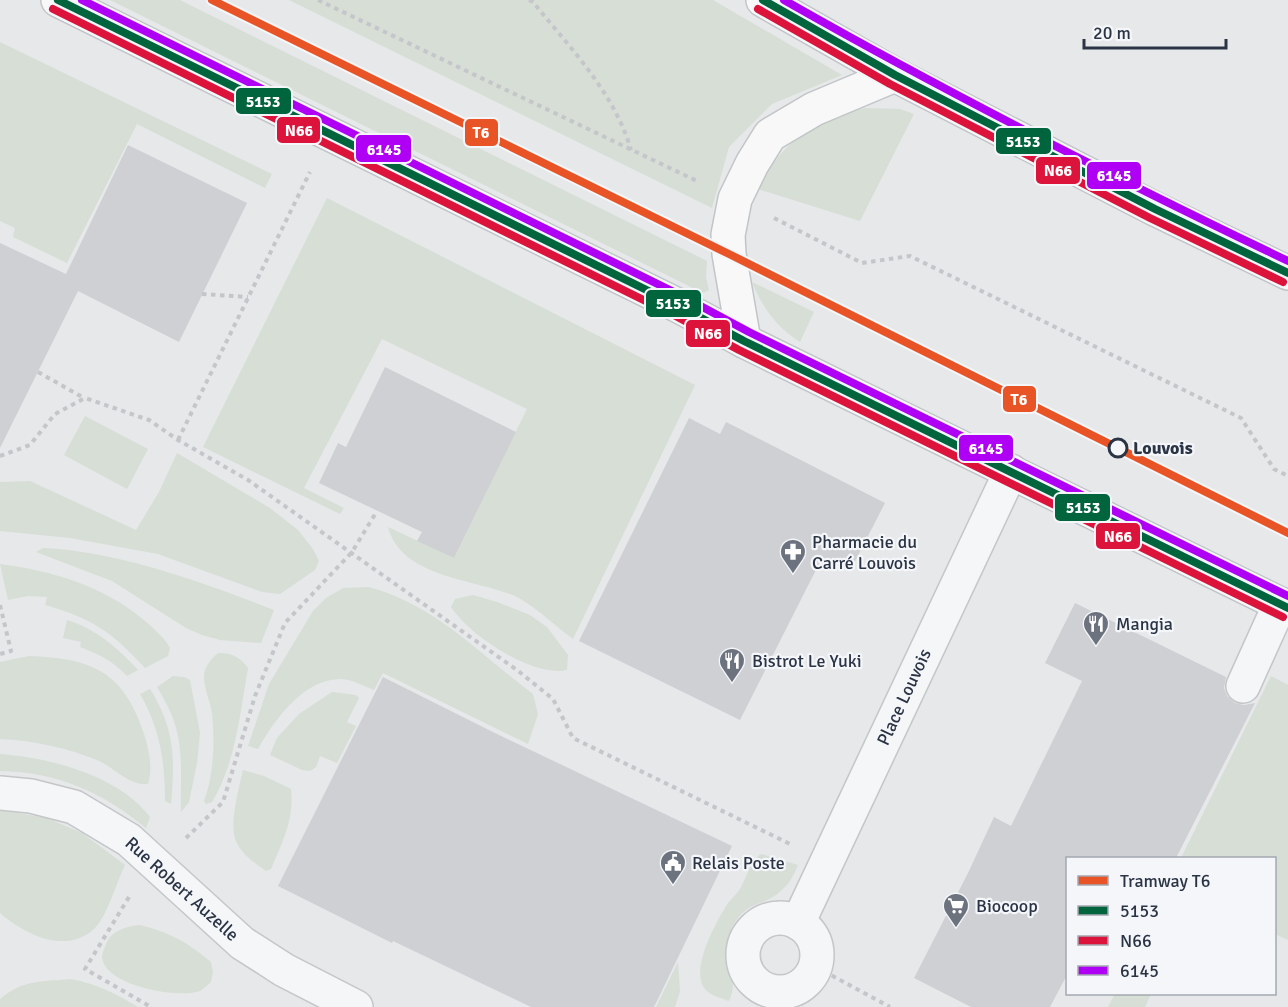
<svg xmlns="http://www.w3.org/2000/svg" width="1288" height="1007" font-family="Signika,sans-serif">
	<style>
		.green { fill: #d6ded6 }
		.building { fill: #ced0d3 }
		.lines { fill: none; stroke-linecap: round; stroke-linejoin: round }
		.minor-casing { stroke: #c4c6c8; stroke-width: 36 }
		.major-casing { stroke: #c2c5c8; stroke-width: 36 }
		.path { stroke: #c5c6ca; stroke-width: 4; stroke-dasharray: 4.5 4.5; stroke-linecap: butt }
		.minor { stroke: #f5f6f7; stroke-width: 33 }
		.major { stroke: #f8f8f8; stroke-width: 33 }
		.bus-1-casing { stroke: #f4f6f9; stroke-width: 12 }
		.bus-2-casing { stroke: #f4f6f9; stroke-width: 12 }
		.bus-3-casing { stroke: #f4f6f9; stroke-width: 12 }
		.bus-1 { stroke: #00643c; stroke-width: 8 }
		.bus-2 { stroke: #dc143c; stroke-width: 8 }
		.bus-3 { stroke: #af00f5; stroke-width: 8 }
		.tram-1-casing { stroke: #f4f6f9; stroke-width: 12 }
		.tram-1 { stroke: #e85426; stroke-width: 8 }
		.stop-dot { fill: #f4f6f9; stroke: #2b3445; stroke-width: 3 }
		.labels { text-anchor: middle; stroke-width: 4.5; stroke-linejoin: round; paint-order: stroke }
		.stop-label { font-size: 18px; font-weight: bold; fill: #2b3445; stroke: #f4f6f9; text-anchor: start }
		.poi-label { font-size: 18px; fill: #2b3445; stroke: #f4f6f9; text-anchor: start }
		.street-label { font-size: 18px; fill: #2b3445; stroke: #f4f6f9 }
		.line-badge { stroke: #f4f6f9; stroke-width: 2 }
		.badge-label { font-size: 16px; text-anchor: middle; font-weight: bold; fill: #fff }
	</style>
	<rect width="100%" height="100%" fill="#e6e8ea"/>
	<g class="green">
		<polygon points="110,0 180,0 707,261 706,277 709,290 703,293"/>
		<polygon points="289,0 713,0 842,75 772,104 729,147 712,208"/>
		<polygon points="0,42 272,174 265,188 137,124 67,263 13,237 15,228 0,221"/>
		<path d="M865 108 900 109 914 114 860 221 758 189C781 141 815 121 865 108Z"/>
		<path d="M327 198 695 385 573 639C558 628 533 605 517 597 475 578 402 579 388 527L454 558 527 409 382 339 304 488 344 508 340 514 203 447Z"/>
		<path d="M752 282 814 312 800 342C777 328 762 307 752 282Z"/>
		<polygon points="85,416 148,449 127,489 64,455"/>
		<polygon points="177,453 270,508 298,530 313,549 319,561 315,570 280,594 262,592 158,554 70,538 0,531 0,482 30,481 136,530 159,492"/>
		<path d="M43 548C117 551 205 583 274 610L261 643 220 640 202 635 186 628 112 581 36 552Z"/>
		<path d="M0 564C53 571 104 586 145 621 154 629 164 637 170 648L168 656 145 668C111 631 93 619 45 605L47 597 28 596 8 600Z"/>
		<path d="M368 587C433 603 481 655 533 694L538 714 528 744 383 673 374 690C364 686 353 680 342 679 304 678 275 719 258 749L248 746 269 684 313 611 326 598 343 588Z"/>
		<path d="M473 595 497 602 530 615 547 627 568 655 567 670C533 678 469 635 451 607L455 599Z"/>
		<path d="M67 620C96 629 118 648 138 670L127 676C113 661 99 654 80 647L81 642 63 638Z"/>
		<path d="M218 653C232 653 240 657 248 668 240 713 236 762 212 802L206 804 204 801C214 775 215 741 212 713 210 701 204 688 204 677 204 667 211 659 218 653Z"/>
		<path d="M29 656C92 658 124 672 144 734 149 750 153 768 148 784 129 786 114 767 97 760 67 748 32 740 0 739V662Z"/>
		<path d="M173 676 184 677 190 680 200 733 197 763 189 802 181 812C180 758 187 735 157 687Z"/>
		<polygon points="1271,676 1288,685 1288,940 1275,934 1274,858 1181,858"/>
		<path d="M150 689C175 729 175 758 171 804L165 801C165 762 160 728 140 694Z"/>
		<polygon points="332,692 356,695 359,698 347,722 356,726 337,763 320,756 316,767 310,771 302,770 270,755 277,738 299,714"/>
		<path d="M0 754C50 758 118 775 150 817L146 828C102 792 58 772 0 771Z"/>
		<path d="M243 770 264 776 291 789C294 821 283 840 271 869L266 871C256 864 244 856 238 845 227 828 239 789 243 770Z"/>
		<path d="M0 810 47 818 82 833 125 865C116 883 108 915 94 929 66 955 24 934 0 913Z"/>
		<path d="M761 854 798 865C794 874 790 883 783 889 763 909 745 898 730 932 721 953 741 976 729 1001 721 998 711 996 705 989 689 970 717 920 728 903 732 898 737 894 740 889 747 877 750 861 761 854Z"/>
		<path d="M140 925C171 933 187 942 211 962L213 972 211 982C207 985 203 989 200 991 179 999 104 986 102 957 102 954 105 947 106 944 111 931 127 926 140 925Z"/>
		<polygon points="678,962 680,991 675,1007 656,1007"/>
		<path d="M70 979C95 983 117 994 138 1007H0V999C24 979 42 982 70 979Z"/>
		<polygon points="1115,994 1151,994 1145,1007 1108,1007"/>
	</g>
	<g class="building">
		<polygon points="128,145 247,203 179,342 78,291 0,448 0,243 66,274"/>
		<polygon points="385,367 516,432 454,558 417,541 422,532 319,483 338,443 346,447"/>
		<polygon points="689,418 720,434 726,422 885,503 850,571 822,558 740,720 579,641"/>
		<polygon points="1075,603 1226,677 1224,688 1227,696 1235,703 1244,705 1255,703 1176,858 1068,858 1068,973 1050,1007 971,1007 914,978 968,873 994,817 1011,826 1082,681 1045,663"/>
		<polygon points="383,677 497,734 732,846 654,1007 531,1007 393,941 392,943 278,886"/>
	</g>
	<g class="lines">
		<defs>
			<g id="minor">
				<polyline points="1243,686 1280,604"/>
				<polyline points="0,793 31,796 74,807 129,840 242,943 284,970 356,1007"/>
				<circle cx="780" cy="955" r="37"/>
				<polyline points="798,923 1011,471"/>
			</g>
			<g id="major">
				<polyline points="58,0 677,305 744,341 1288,608"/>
				<polyline points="763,0 895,75 1155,209 1288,273"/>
				<polyline points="744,341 729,254 728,235 735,199 752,164 770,135 814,109 895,75"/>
			</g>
		</defs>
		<use href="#minor" class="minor-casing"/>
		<use href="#major" class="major-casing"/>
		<g class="path">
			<polyline points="318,0 697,181"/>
			<path d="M529 0 533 2C570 48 614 92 631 150"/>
			<polyline points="774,218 862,263 910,256 1241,418 1274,469 1288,476"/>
			<polyline points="202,294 248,297"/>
			<polyline points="38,372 84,398"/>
			<polyline points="178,440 310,172"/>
			<polyline points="0,456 30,445 55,414 85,398 149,420 178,440 248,480 517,670 553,699 573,738 790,844"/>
			<polyline points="0,605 11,651 0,654"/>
			<polyline points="186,838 223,802 255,696 285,623 352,552 377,511"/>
			<polyline points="129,897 85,969 151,1007"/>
			<polyline points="816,967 890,1007"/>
		</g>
		<use href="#minor" class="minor"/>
		<use href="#major" class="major"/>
		<defs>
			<g id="bus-1">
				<polyline points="58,0 677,305 744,341 1288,608"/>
				<polyline points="763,0 895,75 1155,209 1288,273"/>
			</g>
			<g id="bus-2">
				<polyline points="53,9 672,314 739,350 1283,617"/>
				<polyline points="758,9 890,84 1150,218 1283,282"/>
			</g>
			<g id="bus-3">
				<polyline points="82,0 682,296 749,332 1288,596"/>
				<path d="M784 0C949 94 1117 179 1288 261"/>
			</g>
		</defs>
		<use href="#bus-1" class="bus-1-casing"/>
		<use href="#bus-2" class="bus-2-casing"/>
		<use href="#bus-3" class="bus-3-casing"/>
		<use href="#bus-1" class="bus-1"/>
		<use href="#bus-2" class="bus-2"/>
		<use href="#bus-3" class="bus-3"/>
		<defs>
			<polyline id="tram-1" points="212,0 729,254 1288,533"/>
		</defs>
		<use href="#tram-1" class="tram-1-casing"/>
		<use href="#tram-1" class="tram-1"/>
	</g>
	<defs>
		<symbol id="pharmacy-pin" viewBox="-11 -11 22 30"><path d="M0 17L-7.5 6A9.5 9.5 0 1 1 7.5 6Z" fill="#6c737f" stroke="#f4f6f9"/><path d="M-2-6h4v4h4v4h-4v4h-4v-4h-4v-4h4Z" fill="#fff"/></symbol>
		<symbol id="restaurant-pin" viewBox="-11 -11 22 30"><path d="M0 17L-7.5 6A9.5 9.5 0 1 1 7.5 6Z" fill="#6c737f" stroke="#f4f6f9"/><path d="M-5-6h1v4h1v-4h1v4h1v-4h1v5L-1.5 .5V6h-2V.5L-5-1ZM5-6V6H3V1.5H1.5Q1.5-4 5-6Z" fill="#fff"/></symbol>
		<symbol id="civic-pin" viewBox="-11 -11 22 30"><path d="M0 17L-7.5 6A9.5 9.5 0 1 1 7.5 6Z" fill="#6c737f" stroke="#f4f6f9"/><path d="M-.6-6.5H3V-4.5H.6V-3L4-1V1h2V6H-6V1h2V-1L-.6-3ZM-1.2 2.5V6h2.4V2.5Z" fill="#fff"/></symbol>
		<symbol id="supermarket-pin" viewBox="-11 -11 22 30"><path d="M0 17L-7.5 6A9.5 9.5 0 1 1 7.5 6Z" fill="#6c737f" stroke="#f4f6f9"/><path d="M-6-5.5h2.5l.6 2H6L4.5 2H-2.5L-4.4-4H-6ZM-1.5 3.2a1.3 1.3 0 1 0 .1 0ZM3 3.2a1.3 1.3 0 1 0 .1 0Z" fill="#fff"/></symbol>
	</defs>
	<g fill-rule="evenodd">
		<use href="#pharmacy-pin" x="778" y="537" width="30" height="40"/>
		<use href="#restaurant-pin" x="1081" y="609" width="30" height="40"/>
		<use href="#restaurant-pin" x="717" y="646" width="30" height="40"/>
		<use href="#civic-pin" x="658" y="848" width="30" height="40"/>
		<use href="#supermarket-pin" x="941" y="891" width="30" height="40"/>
	</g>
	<circle class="stop-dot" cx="1118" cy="448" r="9"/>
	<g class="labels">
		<g class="stop-label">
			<text x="1133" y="454">Louvois</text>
		</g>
		<g class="poi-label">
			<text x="812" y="548">Pharmacie du<tspan x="812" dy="21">Carré Louvois</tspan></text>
			<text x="1116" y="630">Mangia</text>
			<text x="752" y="667">Bistrot Le Yuki</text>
			<text x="692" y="869">Relais Poste</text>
			<text x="976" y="912">Biocoop</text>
		</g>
		<g class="street-label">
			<text transform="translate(904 697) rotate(-65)" y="6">Place Louvois</text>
			<text transform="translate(182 889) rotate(42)" y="6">Rue Robert Auzelle</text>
		</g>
	</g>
	<g class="line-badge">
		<rect x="235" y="87" width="57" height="28" rx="6" fill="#00643c"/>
		<rect x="276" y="116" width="45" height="28" rx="6" fill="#dc143c"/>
		<rect x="464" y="118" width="35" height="29" rx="6" fill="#e85426"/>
		<rect x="995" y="127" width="57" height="28" rx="6" fill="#00643c"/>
		<rect x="355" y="134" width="57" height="29" rx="6" fill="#af00f5"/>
		<rect x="1035" y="156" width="46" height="29" rx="6" fill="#dc143c"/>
		<rect x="1086" y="161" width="56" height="29" rx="6" fill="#af00f5"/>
		<rect x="645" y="289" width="57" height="29" rx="6" fill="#00643c"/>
		<rect x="685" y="319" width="46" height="29" rx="6" fill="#dc143c"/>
		<rect x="1002" y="385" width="35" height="28" rx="6" fill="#e85426"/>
		<rect x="958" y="434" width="56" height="28" rx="6" fill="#af00f5"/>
		<rect x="1054" y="493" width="57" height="29" rx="6" fill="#00643c"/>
		<rect x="1095" y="522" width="46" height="28" rx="6" fill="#dc143c"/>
	</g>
	<g class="badge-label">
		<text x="263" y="107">5153</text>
		<text x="299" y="136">N66</text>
		<text x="481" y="138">T6</text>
		<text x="1023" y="147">5153</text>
		<text x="384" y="155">6145</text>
		<text x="1058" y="176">N66</text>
		<text x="1114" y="181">6145</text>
		<text x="673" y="309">5153</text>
		<text x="708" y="339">N66</text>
		<text x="1019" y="405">T6</text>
		<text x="986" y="454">6145</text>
		<text x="1083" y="513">5153</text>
		<text x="1118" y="542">N66</text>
	</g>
	<rect x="1066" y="857" width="210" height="138" fill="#f4f6f9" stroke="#a4a8b1" stroke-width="1.5"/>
	<rect x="1078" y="876" width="30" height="9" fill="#e85426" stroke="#a4a8b1" stroke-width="1.5"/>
	<text x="1120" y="887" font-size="18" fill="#2b3445">Tramway T6</text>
	<rect x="1078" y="906" width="30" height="9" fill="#00643c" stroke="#a4a8b1" stroke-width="1.5"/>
	<text x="1120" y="917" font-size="18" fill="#2b3445">5153</text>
	<rect x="1078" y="936" width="30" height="9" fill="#dc143c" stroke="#a4a8b1" stroke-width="1.5"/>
	<text x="1120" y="947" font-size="18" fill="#2b3445">N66</text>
	<rect x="1078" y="966" width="30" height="9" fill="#af00f5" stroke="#a4a8b1" stroke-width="1.5"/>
	<text x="1120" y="977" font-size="18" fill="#2b3445">6145</text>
	<path d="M1084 39v9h142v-9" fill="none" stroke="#2b3445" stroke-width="3"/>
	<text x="1093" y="39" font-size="18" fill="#2b3445" stroke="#f4f6f9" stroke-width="4.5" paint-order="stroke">20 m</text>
</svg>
